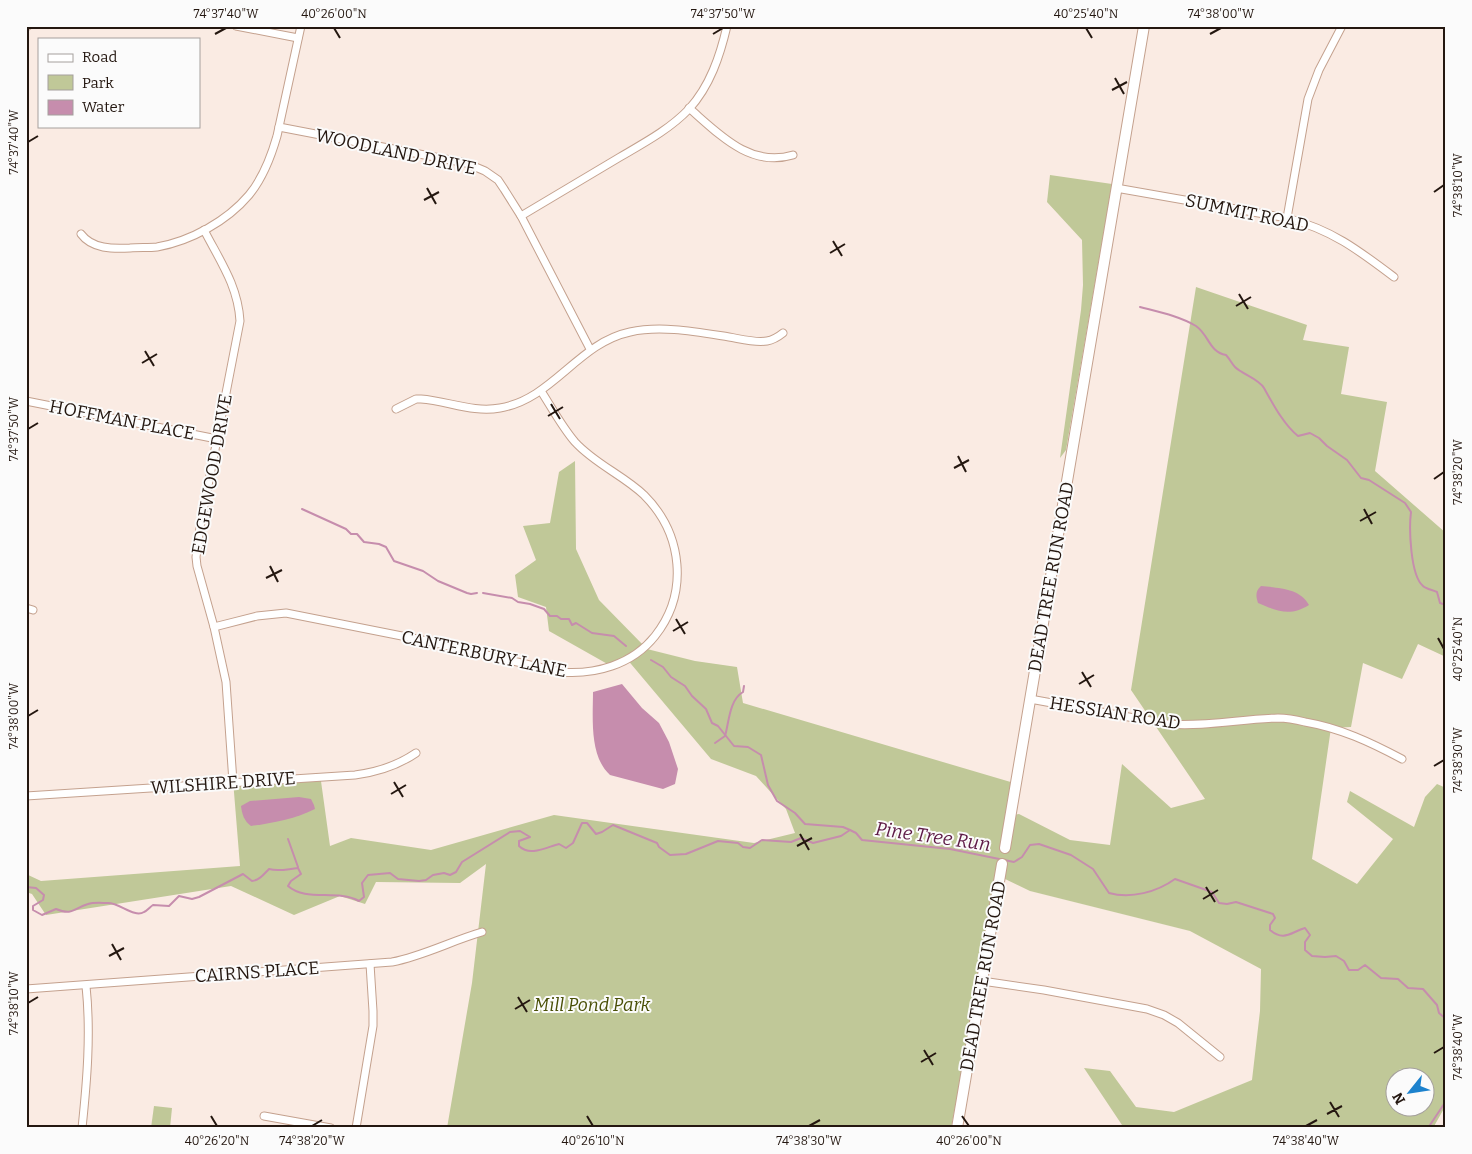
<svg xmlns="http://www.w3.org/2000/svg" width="1472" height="1154" font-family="Bitter,serif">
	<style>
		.green { fill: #c0c898; fill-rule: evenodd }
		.water { fill: #c68dad }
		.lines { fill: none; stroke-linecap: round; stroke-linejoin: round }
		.stream { stroke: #c68dad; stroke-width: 2 }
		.street-casing { stroke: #c4a18e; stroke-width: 9 }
		.secondary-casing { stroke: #c4a18e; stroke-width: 12 }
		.street { stroke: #fff; stroke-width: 7 }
		.secondary { stroke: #fff; stroke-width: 10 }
		.ticks { fill: none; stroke: #241710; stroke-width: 2 }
		.labels { text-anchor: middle; stroke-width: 4; stroke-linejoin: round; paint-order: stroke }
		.street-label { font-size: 18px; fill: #241710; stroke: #fbfbfb }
		.park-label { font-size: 18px; font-style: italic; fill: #494f06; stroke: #fbfbfb }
		.water-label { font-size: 19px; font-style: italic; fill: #5d1945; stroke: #fbfbfb }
		.neatline { fill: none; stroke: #241710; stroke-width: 2 }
		.ticks-label { font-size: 12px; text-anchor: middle; fill: #241710 }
	</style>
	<rect width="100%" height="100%" fill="#faebe3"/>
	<g class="green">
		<polygon points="1050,175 1112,184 1066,450 1060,458 1081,310 1083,285 1082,240 1047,202"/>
		<path d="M1196 287 1307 325 1303 340 1349 347 1341 394 1387 402 1375 471 1446 533V657L1418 644 1402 679 1363 663 1351 727 1331 728 1312 859 1357 884 1393 839 1347 802 1350 791 1414 827 1425 797 1437 784 1446 788V1105L1433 1128H1124L1084 1068 1110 1071 1136 1107 1174 1112 1252 1080 1260 1011 1261 969 1190 931 1030 891 1003 878 988 937 951 1128H447L472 983 486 864 460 883 376 882 365 904 340 896 294 915 231 886 46 915 32 894 26 892V874L41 881 240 866 233 780 320 774 330 846 351 838 431 850 554 815 754 843 795 833 786 809 756 776 711 759 626 658 611 666 549 631 546 607 518 597 515 575 536 560 523 526 550 523 559 472 575 461 576 549 599 600 647 649 695 661 737 667 743 703 1014 783 1009 816 1019 814 1070 840 1110 845 1122 764 1171 808 1205 799 1131 690ZM1394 1076H1424V1106H1394Z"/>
		<polygon points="154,1106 172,1108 170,1128 151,1128"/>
	</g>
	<g class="water">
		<path d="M1261 586C1279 588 1300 588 1309 605 1290 617 1277 611 1258 603 1256 597 1255 591 1261 586Z"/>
		<path d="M622 684 642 708 659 723 669 742 678 769 675 784 663 789 610 775C589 756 593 717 593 692Z"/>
		<path d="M299 797 311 799 314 805 315 809C295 819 273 823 251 826 244 821 242 814 241 806L250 801Z"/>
	</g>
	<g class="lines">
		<g class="stream">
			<path d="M1140 307C1159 312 1179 316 1196 326 1209 335 1209 352 1226 355 1229 358 1232 364 1235 367 1242 374 1259 379 1264 388 1273 404 1284 425 1298 436L1310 433 1319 438 1327 446 1347 460 1361 478 1369 480 1405 503 1411 512C1409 527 1410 575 1423 586 1426 589 1433 590 1437 592L1440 603 1446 605"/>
			<polyline points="302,509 346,529 351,534 357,534 364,542 379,544 386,547 394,561 423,571 438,581 467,593 471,594 477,593"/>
			<polyline points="483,593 512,598 518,602 530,604 544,609 550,616 557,616 561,619 569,619 572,625 576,623 592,633 614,636 626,646"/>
			<polyline points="1446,619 1446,620"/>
			<polyline points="651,660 663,667 671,677 685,686 692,696 706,709 712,723 718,726 734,746 748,747 761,755 768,785 777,801 795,813 805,824 843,827 850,830"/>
			<path d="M715 743 725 736C729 723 729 700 743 692L744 686"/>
			<polyline points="288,839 298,867"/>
			<path d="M26 887 36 888 44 895 43 900 33 906V910L42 915 56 909C73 916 74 908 88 904 94 902 102 903 108 903 120 903 134 918 144 912 147 911 150 907 153 905L169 906 179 896 192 899 199 897 243 874 252 881C260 880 264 874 269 869 279 872 287 869 298 868L301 874 291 881 288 886C306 902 337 889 359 901L364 897 362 883 368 875 390 873 398 879 419 881 426 880 433 875 444 873 450 875 456 872 462 862 510 832 520 831 530 837 519 841V846C530 857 547 847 559 844L566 848 573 843 582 823H587L596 834 602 832 613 825 657 843 659 847 670 855 686 854 718 841 738 843 743 847 750 848 762 840 791 842 801 838 813 843 841 836 850 830 856 833 862 840 950 849 1014 862 1022 857 1030 845 1039 844 1071 855 1093 869 1109 893C1131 899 1157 892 1175 879L1212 892 1219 903 1227 904 1236 902 1273 914 1275 918 1270 925V930C1284 942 1291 932 1305 928L1310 935 1305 942V950L1312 956 1325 957 1336 956 1344 961 1349 970H1358L1365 965 1381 978 1398 979 1408 988 1423 989 1437 1005 1439 1013 1446 1019"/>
			<polyline points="1428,1128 1446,1101"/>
		</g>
		<defs>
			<g id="street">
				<polyline points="236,26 298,38"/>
				<polyline points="26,27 28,26"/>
				<path d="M689 108C719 134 750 168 793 155"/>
				<polyline points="279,127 466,163 485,171 498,180 504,189 521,216 590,349"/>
				<path d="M1116 188 1287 218C1332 230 1357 249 1394 277"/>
				<path d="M521 216C554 196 587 177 620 157 644 143 670 129 689 109 710 86 720 56 727 26"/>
				<polyline points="1287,218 1308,99 1319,70 1342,26"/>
				<path d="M204 230C220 261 238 286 240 321L200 527 196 557 197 566 214 627 226 682 233 782"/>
				<path d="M81 234C92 249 113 249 130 248 139 247 148 248 157 247 191 241 227 221 249 195 263 178 271 157 277 136L301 26"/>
				<polyline points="26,401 217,439"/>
				<path d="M396 409 416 399H421C448 401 473 413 500 408 553 399 578 343 630 332 661 325 697 332 729 337 741 339 755 343 767 341 773 340 778 337 783 333"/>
				<polyline points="26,608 33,610"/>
				<path d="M214 627 257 616 286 613 427 641 560 672C595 675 632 665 655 636 689 593 683 534 644 495 623 475 595 464 575 442 562 427 552 408 541 391"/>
				<path d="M1030 699 1167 724C1205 727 1241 719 1278 718 1287 718 1297 720 1305 722 1340 728 1370 742 1402 759"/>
				<path d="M26 796 355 775C378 772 397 766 416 753"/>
				<polyline points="982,981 1044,990 1147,1009 1164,1015 1178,1023 1220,1057"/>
				<path d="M26 989 392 962C423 956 451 941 482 932"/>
				<polyline points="264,1116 331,1128"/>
				<path d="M82 1128C87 1081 91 1033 86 986"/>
				<polyline points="356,1128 373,1026 373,1011 370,964"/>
			</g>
			<g id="secondary">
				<polyline points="1005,848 1144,26"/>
				<polyline points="957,1128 1002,864"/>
			</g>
		</defs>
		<use href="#street" class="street-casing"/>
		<use href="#secondary" class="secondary-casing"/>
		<use href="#street" class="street"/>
		<use href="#secondary" class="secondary"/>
	</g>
	<path class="ticks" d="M334 28 340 38M1086 28 1092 38M215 34 226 28M713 34 723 28M1210 34 1221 28M1115 78 1124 94M1112 90 1127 82M28 142 38 136M427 188 436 204M1434 192 1444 185M424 200 439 192M833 241 842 256M830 253 845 244M1239 294 1248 309M1236 306 1251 297M145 351 154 366M142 363 157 354M551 404 560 419M548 416 563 407M28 429 38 423M958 456 966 472M954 468 969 460M1434 479 1444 472M1364 509 1372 524M1360 521 1376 512M270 566 278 582M266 578 282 570M676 619 685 634M673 631 688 622M1438 638 1444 649M1082 672 1091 687M1079 684 1094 675M28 716 38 710M1434 766 1444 760M394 782 403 797M391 794 406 785M800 834 809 850M797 846 812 838M1206 887 1215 902M1203 899 1218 890M112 944 121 960M109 956 124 948M518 997 527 1012M28 1003 38 997M515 1009 530 1000M924 1050 933 1065M1434 1053 1444 1047M921 1062 936 1053M1330 1102 1339 1117M1327 1114 1342 1106M211 1116 217 1126M587 1116 593 1126M962 1116 969 1126M312 1126 322 1120M809 1126 820 1120M1306 1126 1317 1120"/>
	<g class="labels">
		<g class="street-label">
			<text transform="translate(396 152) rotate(12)" y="6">WOODLAND DRIVE</text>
			<text transform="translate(1247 213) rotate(12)" y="6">SUMMIT ROAD</text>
			<text transform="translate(122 420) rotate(11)" y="6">HOFFMAN PLACE</text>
			<text transform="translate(212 474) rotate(-80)" y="6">EDGEWOOD DRIVE</text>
			<text transform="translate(1051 577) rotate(-80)" y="6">DEAD TREE RUN ROAD</text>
			<text transform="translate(484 654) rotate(12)" y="6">CANTERBURY LANE</text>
			<text transform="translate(1115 713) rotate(9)" y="6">HESSIAN ROAD</text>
			<text transform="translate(223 783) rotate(-4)" y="6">WILSHIRE DRIVE</text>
			<text transform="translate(257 972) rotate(-4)" y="6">CAIRNS PLACE</text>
			<text transform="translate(983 976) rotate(-80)" y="6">DEAD TREE RUN ROAD</text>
		</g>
		<g class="park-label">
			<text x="592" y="1011">Mill Pond Park</text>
		</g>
		<g class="water-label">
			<text transform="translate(933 836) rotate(8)" y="7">Pine Tree Run</text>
		</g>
	</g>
	<rect width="1472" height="1154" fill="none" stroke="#fbfbfb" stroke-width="55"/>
	<rect x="38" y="38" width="162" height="90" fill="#fbfbfb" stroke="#a5a09d"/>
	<rect x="48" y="54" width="25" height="8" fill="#ffffff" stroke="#a5a09d"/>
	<text x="82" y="62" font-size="15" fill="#241710">Road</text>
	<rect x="48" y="75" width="25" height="15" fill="#c0c898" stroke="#a5a09d"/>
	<text x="82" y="88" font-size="15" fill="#241710">Park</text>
	<rect x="48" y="100" width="25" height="15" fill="#c68dad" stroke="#a5a09d"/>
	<text x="82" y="112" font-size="15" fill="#241710">Water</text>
	<g transform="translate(1410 1092) rotate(240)"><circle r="24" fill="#fbfbfb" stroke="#a5a09d"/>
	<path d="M0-4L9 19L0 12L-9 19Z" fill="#1d82cd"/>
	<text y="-8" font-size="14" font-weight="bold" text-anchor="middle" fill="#241710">N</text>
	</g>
	<rect x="28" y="28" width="1416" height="1098" class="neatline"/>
	<g class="ticks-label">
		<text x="226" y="18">74°37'40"W</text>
		<text x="334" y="18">40°26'00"N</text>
		<text x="723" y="18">74°37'50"W</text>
		<text x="1086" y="18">40°25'40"N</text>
		<text x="1221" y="18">74°38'00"W</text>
		<text transform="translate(14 142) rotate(-90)" y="4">74°37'40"W</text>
		<text transform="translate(1458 185) rotate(-90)" y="4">74°38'10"W</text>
		<text transform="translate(14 429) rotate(-90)" y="4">74°37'50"W</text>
		<text transform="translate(1458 472) rotate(-90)" y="4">74°38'20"W</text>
		<text transform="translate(1458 649) rotate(-90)" y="4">40°25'40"N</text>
		<text transform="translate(14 716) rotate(-90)" y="4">74°38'00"W</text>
		<text transform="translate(1458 760) rotate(-90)" y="4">74°38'30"W</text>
		<text transform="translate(14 1003) rotate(-90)" y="4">74°38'10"W</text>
		<text transform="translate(1458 1047) rotate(-90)" y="4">74°38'40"W</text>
		<text x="217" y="1145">40°26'20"N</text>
		<text x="312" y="1145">74°38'20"W</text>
		<text x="593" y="1145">40°26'10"N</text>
		<text x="809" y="1145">74°38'30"W</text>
		<text x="969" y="1145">40°26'00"N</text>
		<text x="1306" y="1145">74°38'40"W</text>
	</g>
</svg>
